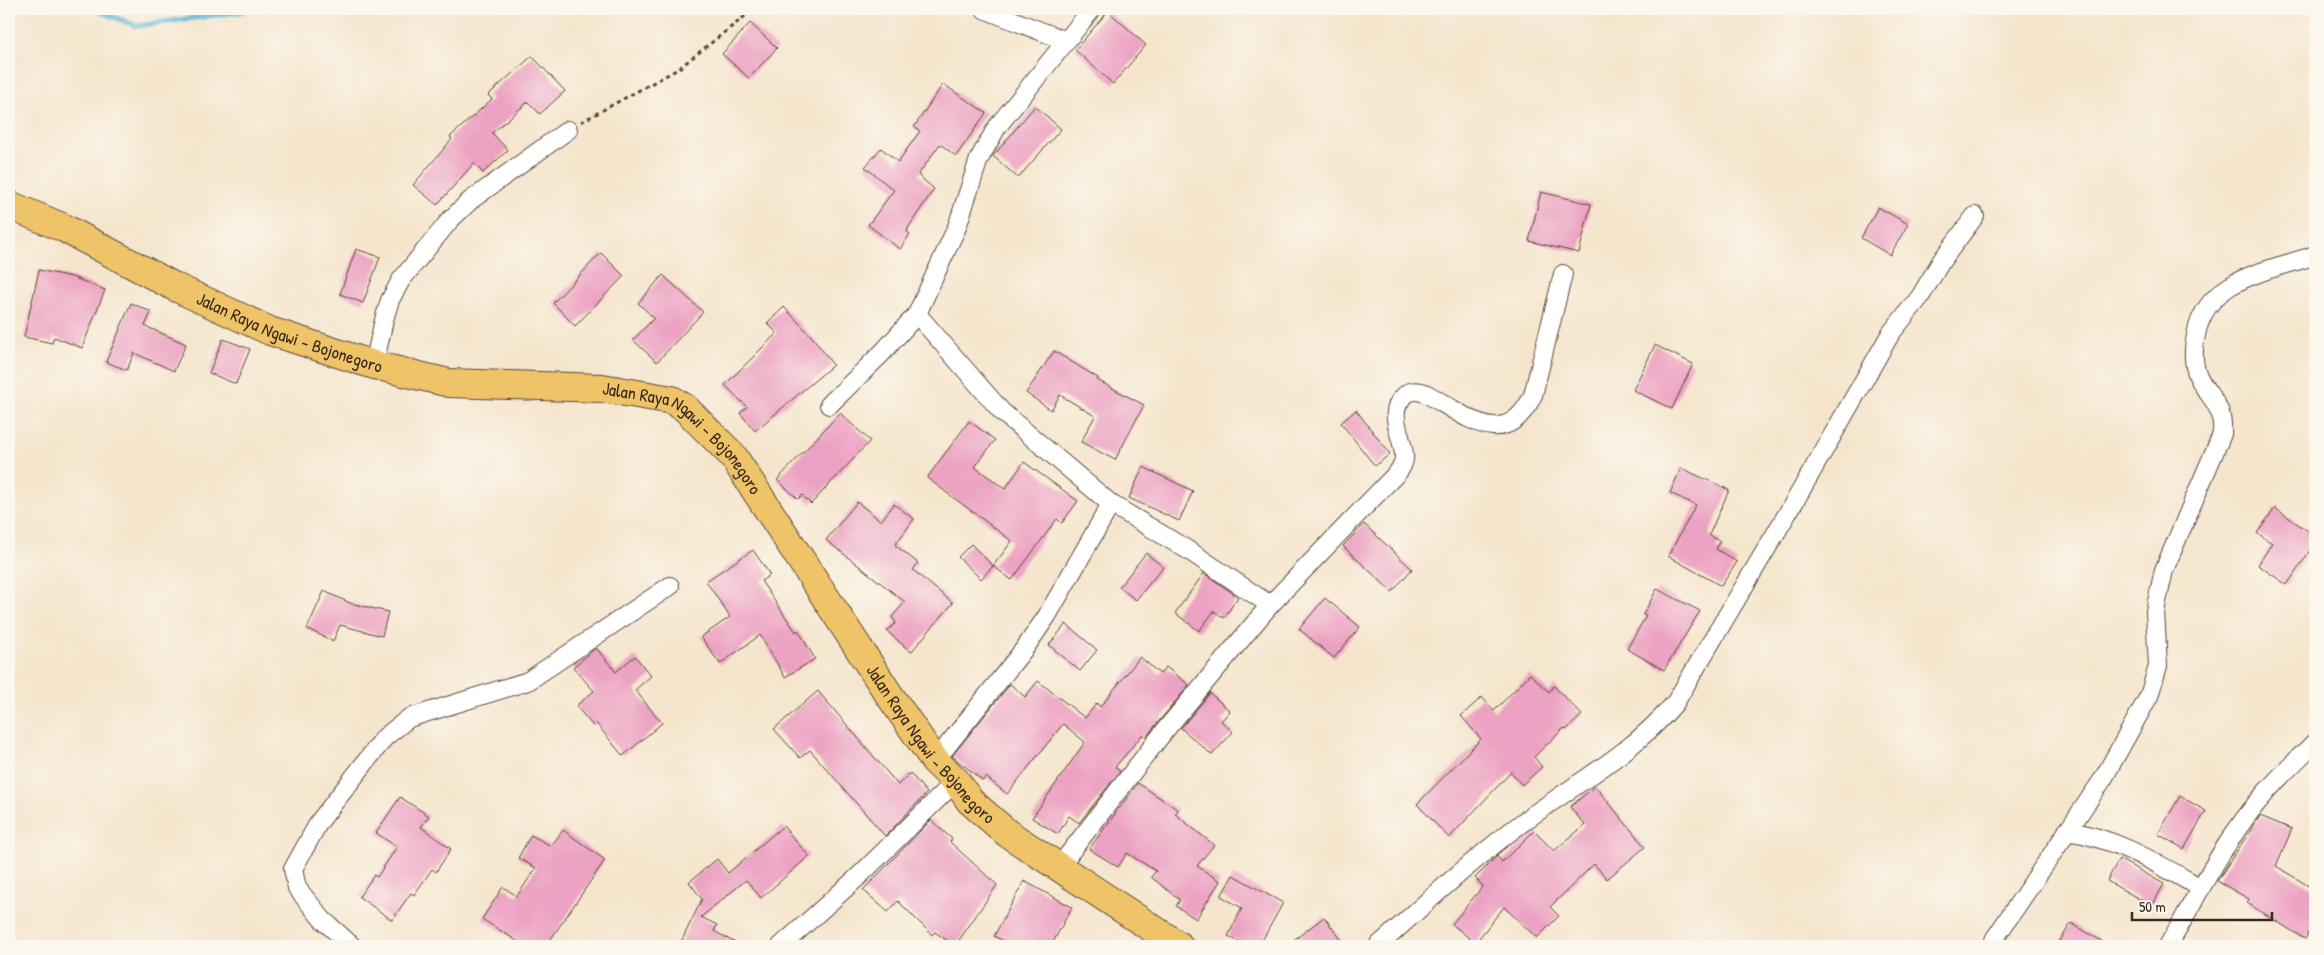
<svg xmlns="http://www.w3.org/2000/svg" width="2324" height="955" font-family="'Patrick Hand',sans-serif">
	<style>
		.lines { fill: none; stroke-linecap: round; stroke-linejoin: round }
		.stream { stroke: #58b6d6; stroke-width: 5.5 }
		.building { fill: #eca2c2 }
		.minor-casing { stroke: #574638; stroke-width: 20 }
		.trunk-casing { stroke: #574638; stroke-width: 30 }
		.path { stroke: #574638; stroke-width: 3; stroke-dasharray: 4 4; stroke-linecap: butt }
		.minor { stroke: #fff; stroke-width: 18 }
		.trunk { stroke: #efc469; stroke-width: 28 }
		.labels { text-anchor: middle; stroke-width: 4.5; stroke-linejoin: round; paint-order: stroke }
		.street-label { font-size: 18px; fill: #3b2a1e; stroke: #fbf7ec }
	</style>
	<rect width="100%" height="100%" fill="#fbf7ec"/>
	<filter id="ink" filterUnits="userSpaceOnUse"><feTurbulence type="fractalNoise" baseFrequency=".02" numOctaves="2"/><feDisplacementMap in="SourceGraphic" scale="10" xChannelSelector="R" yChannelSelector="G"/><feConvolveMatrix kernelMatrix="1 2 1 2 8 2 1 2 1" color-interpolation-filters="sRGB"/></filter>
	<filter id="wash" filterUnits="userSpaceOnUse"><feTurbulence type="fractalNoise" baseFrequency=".0096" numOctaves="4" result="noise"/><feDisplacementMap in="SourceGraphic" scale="20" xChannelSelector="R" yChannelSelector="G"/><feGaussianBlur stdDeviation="1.12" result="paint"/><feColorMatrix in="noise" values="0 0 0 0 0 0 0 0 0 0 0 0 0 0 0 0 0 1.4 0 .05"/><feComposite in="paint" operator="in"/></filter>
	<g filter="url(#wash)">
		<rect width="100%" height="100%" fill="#f5e5cd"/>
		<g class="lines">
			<polyline class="stream" points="94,9 137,26 244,11 245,9"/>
		</g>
		<g id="blocks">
			<g class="building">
				<polygon points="1108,11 1146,45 1113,84 1075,50"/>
				<polygon points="750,23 777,48 749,78 722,54"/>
				<polygon points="532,56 565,91 540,114 528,102 492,133 508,150 483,173 474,163 437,205 413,185 452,139 450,137 492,99 488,95"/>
				<polygon points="943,84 986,113 956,156 940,144 918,175 934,189 908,228 907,232 910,234 900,249 868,225 894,190 865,167 881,148 898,162 920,131 914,127"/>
				<polygon points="1035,106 1061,129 1018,178 993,156"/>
				<polygon points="1541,192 1591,204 1579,253 1529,241"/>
				<polygon points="1878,207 1908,224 1890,255 1861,238"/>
				<polygon points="356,249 380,257 363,303 340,294"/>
				<polygon points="601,253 624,276 575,326 553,303"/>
				<polygon points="39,270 72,277 105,290 82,348 54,337 52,343 24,337"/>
				<polygon points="663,275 703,312 657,362 633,340 654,318 638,303"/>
				<polygon points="131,303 151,312 145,326 186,344 174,371 134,353 127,370 106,362"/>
				<polygon points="784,307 814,339 833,365 755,431 740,413 747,407 725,385 777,333 767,323"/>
				<polygon points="223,339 250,349 236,384 209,373"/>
				<polygon points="1655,345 1693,364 1672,409 1633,390"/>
				<polygon points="1054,351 1098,378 1097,380 1144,405 1115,460 1081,442 1095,416 1060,395 1051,410 1026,393"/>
				<polygon points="1356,410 1390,454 1375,466 1341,423"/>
				<polygon points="840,413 870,441 811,504 802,495 798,499 777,480"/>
				<polygon points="969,421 995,440 975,467 1005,489 1024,462 1078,501 1062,523 1057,519 1012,580 993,566 1012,541 927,478"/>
				<polygon points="1143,467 1193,491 1179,521 1129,498"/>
				<polygon points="1681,468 1729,490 1709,535 1720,541 1716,549 1737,562 1721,586 1668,556 1696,505 1670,493"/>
				<polygon points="857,502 881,521 894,504 914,519 895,545 918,563 913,570 953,603 911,652 887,631 896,623 892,617 905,602 826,540"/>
				<polygon points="2275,508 2315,536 2315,543 2287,585 2258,565 2272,543 2257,533"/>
				<polygon points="1364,524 1412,569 1392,592 1343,546"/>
				<polygon points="971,544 993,566 981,579 958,557"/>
				<polygon points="753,550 770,575 761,581 796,632 798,630 815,659 785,677 760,635 720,664 701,637 730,617 706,581"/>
				<polygon points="1146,553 1163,567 1136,600 1119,587"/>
				<polygon points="1204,573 1238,597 1224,618 1214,611 1199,631 1175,613"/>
				<polygon points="1657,589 1700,611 1664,670 1627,649 1646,616 1643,615"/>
				<polygon points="324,591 350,603 388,612 382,636 340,625 333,641 307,629"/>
				<polygon points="1325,598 1360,627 1334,658 1299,629"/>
				<polygon points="1066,624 1097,650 1080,671 1049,645"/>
				<polygon points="596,648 616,672 635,656 651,676 635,690 662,723 623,756 596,723 593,726 576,706 594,691 573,667"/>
				<polygon points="1140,657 1160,674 1166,667 1189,685 1146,737 1143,734 1115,767 1120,771 1079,823 1069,816 1058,834 1032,818 1085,742 1063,724 1007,794 986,777 983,781 952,756 1010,684 1025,697 1038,681 1085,718 1097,703 1100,707"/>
				<polygon points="1530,674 1549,692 1554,686 1582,715 1566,730 1564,728 1534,757 1542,767 1522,785 1511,772 1449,838 1417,804 1481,739 1461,716 1482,697 1494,711"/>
				<polygon points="818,691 898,785 910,773 927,793 885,836 810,750 800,758 774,729"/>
				<polygon points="1210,693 1230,711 1221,721 1233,732 1212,755 1181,728"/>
				<polygon points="1138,783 1178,810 1175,814 1214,845 1197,866 1220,881 1196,919 1176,906 1180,900 1151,877 1156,871 1127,853 1118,867 1089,849"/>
				<polygon points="1595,786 1645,847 1607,879 1594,864 1550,907 1559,916 1537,938 1504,907 1475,943 1452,924 1483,886 1475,878 1497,856 1502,862 1534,831 1554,851 1585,825 1570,807"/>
				<polygon points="2180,796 2206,811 2184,849 2158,834"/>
				<polygon points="400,797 429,816 421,827 451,849 436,872 432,869 414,895 411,893 392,920 359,897 374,875 377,877 397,847 376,833"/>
				<polygon points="2260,816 2292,829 2276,866 2315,890 2315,937 2308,933 2305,939 2247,903 2249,899 2217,881"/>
				<polygon points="931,820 952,839 950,842 997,885 955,946 935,932 932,935 898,901 888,912 863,890"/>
				<polygon points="783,826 809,856 761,898 746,880 701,917 717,925 714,931 741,946 679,946 702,899 689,882 717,859 728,873"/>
				<polygon points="563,830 605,860 546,946 525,946 482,919 503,887 517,896 536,868 518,858 531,835 551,846"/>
				<polygon points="2119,859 2164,884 2152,906 2107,881"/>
				<polygon points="1233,875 1283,903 1259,946 1248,946 1228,936 1242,908 1221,896"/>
				<polygon points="1024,881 1072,907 1051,946 1013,946 994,936"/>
				<polygon points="1324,917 1346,946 1286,946"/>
				<polygon points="2071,923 2110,946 2057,946"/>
			</g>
		</g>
	</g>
	<g filter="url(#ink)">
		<use href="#blocks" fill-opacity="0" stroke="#574638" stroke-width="1"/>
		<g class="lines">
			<defs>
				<g id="minor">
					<polyline points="984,9 1066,41"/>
					<polyline points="917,314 1002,412 1111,504 1191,552 1270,605"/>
					<polyline points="374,365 384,320 390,300 401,280 450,220 471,200 568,130"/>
					<polyline points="829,405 883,352 917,314 957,227 979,159 997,127 1092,9"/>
					<polyline points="935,761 1025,648 1047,616 1111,504"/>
					<path d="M2067 831C2116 838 2158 864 2201 888"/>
					<path d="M1058 868 1166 729 1270 605 1398 472C1402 467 1405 461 1404 454 1402 435 1387 413 1403 397 1409 390 1416 390 1425 393 1466 415 1505 454 1533 395L1563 274"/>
					<polyline points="352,946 322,919 297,888 293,869 319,822 385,737 409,718 528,681 670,586"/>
					<polyline points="781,946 859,876 956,781"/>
					<path d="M1378 946C1425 904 1472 860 1523 822 1575 784 1633 753 1675 703L1796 499 1891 333 1920 297 1942 260 1975 216"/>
					<path d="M1992 946 1995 938 2103 779 2149 696 2158 666 2155 611 2164 570 2222 434C2224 403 2209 400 2198 376 2192 362 2193 349 2196 335 2207 277 2268 272 2315 255"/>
					<path d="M2168 946C2198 894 2226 837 2267 791 2282 774 2299 758 2315 742"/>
				</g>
				<g id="trunk">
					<path id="s1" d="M9 205 64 228 175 287 270 331 374 365 449 383 602 388 672 400 685 408 733 456 888 693 935 761 956 781 970 801 1007 833 1179 946"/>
				</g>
			</defs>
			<use href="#minor" class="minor-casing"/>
			<use href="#trunk" class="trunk-casing"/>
			<polyline class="path" points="581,122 678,69 754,9"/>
			<use href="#minor" class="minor"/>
			<use href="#trunk" class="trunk"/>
		</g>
	</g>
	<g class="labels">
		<g class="street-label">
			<text dy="6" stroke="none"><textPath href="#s1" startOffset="309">Jalan Raya Ngawi - Bojonegoro</textPath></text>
			<text dy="6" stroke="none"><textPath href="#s1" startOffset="729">Jalan Raya Ngawi - Bojonegoro</textPath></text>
			<text dy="6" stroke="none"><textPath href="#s1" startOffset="1134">Jalan Raya Ngawi - Bojonegoro</textPath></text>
		</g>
	</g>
	<rect width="2324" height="955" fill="none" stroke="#fbf7ec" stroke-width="30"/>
	<path d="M2132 912v8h140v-8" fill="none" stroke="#3b2a1e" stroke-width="2.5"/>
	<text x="2139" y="912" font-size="15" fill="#3b2a1e" stroke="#fbf7ec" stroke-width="4" paint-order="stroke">50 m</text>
</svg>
